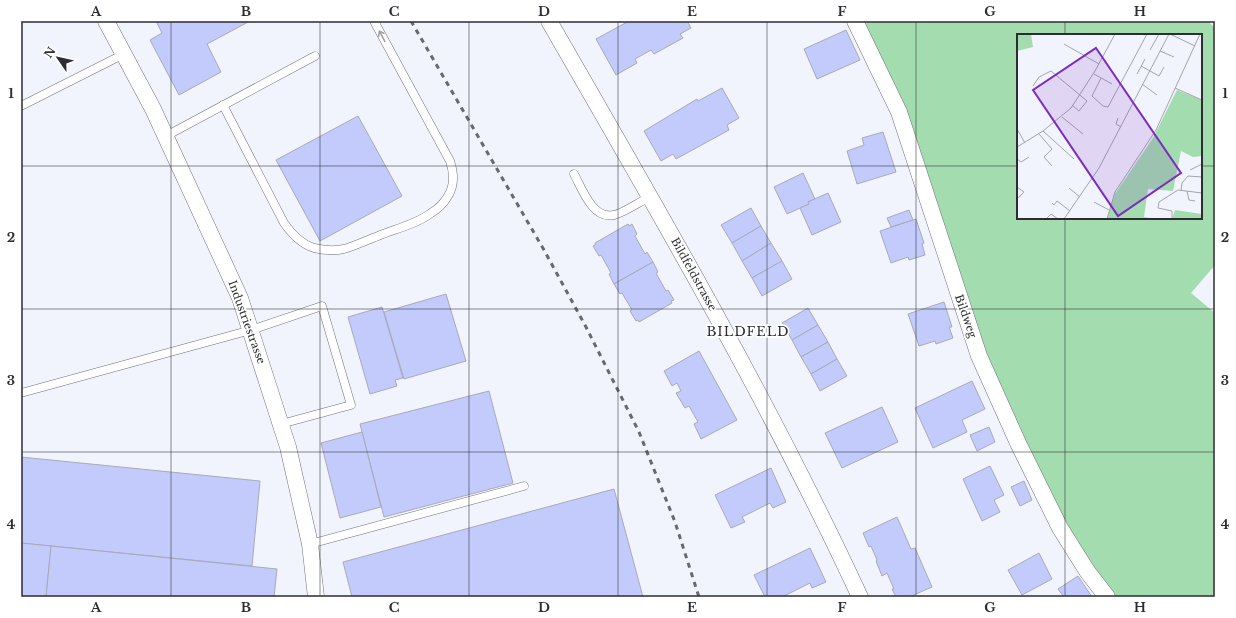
<svg xmlns="http://www.w3.org/2000/svg" width="1236" height="618" font-family="'Libre Baskerville',serif">
	<style>
		.green { fill: #a3dcae; fill-rule: evenodd }
		.building { fill: #c3cafc; stroke: #a8aab8 }
		.lines { fill: none; stroke-linecap: round; stroke-linejoin: round }
		.service-casing { stroke: #6f717e; stroke-width: 9 }
		.minor-casing { stroke: #6f717e; stroke-width: 17 }
		.service { stroke: #fff; stroke-width: 8 }
		.minor { stroke: #fff; stroke-width: 16 }
		.rail { stroke: #68686f; stroke-width: 3; stroke-dasharray: 5 5; stroke-linecap: butt }
		.oneway { stroke: #a0a0a3 }
		.grid { fill: none; stroke: #2c2c32; stroke-width: 1; stroke-opacity: 0.55 }
		.labels { text-anchor: middle; stroke-width: 3.5; stroke-linejoin: round; paint-order: stroke }
		.street-label { font-size: 11px; fill: #2c2c32; stroke: #fff }
		.quarter-label { font-size: 13px; letter-spacing: 1px; fill: #2c2c32; stroke: #fff }
		.inset-road { fill: none; stroke: #a3a4ac; stroke-width: 1 }
		.view { fill: #7b2cbf; fill-opacity: 0.15; stroke: #7b2cbf; stroke-width: 2 }
		.inset-edge { fill: none; stroke: #2c2c32; stroke-width: 2 }
		.neatline { fill: none; stroke: #2c2c32; stroke-width: 1.5 }
		.grid-label { font-size: 13px; text-anchor: middle; font-weight: bold; fill: #2c2c32 }
	</style>
	<rect width="100%" height="100%" fill="#f2f4fd"/>
	<path class="green" d="M863 21H1208L1215 28V265L1191 293 1215 313V597H1114L1073 542 988 361ZM1018 35H1201V218H1018Z"/>
	<g class="building">
		<polygon points="156,21 250,21 207,44 221,72 179,95 150,40 162,33"/>
		<polygon points="629,21 687,21 691,28 680,34 683,38 654,54 651,50 635,59 637,63 616,75 596,39"/>
		<polygon points="846,30 860,60 817,79 804,49"/>
		<polygon points="722,88 739,118 727,125 729,130 676,159 673,154 661,161 644,131 697,99 698,101"/>
		<polygon points="358,116 402,196 320,241 276,160"/>
		<polygon points="883,132 896,172 857,184 847,151 864,145 862,138"/>
		<polygon points="803,173 815,199 808,202 809,204 787,214 774,187"/>
		<polygon points="828,193 841,222 812,235 800,208 809,204 808,202"/>
		<polygon points="751,208 761,226 732,243 721,225"/>
		<polygon points="909,210 913,220 891,227 887,218"/>
		<polygon points="916,219 924,243 922,244 925,255 909,260 908,257 891,263 880,231"/>
		<polygon points="628,224 629,226 632,224 637,234 635,236 645,254 647,252 653,262 614,284 609,274 611,273 601,255 599,256 593,246 595,245 595,243"/>
		<polygon points="761,226 771,243 742,261 732,243"/>
		<polygon points="771,243 782,261 752,278 742,261"/>
		<polygon points="782,261 792,279 762,296 752,278"/>
		<polygon points="653,262 658,272 656,273 666,291 668,290 674,300 671,301 672,303 639,322 638,320 636,321 630,311 632,310 622,293 620,294 614,284"/>
		<polygon points="446,294 466,361 404,379 384,312"/>
		<polygon points="944,302 952,327 949,327 953,338 936,344 935,341 919,346 908,314"/>
		<polygon points="382,307 403,378 395,380 397,386 370,394 348,317"/>
		<polygon points="808,308 818,325 792,340 782,323"/>
		<polygon points="818,325 828,342 801,357 792,340"/>
		<polygon points="828,342 837,359 811,374 801,357"/>
		<polygon points="699,351 737,420 701,439 694,424 698,422 689,406 685,408 676,393 681,391 677,383 672,386 664,371"/>
		<polygon points="837,359 847,376 820,391 811,374"/>
		<polygon points="972,381 985,409 962,420 967,432 933,448 915,408"/>
		<polygon points="489,391 513,483 384,517 360,424"/>
		<polygon points="882,407 898,442 842,468 825,433"/>
		<polygon points="989,427 995,442 977,451 970,435"/>
		<polygon points="362,432 381,507 340,518 321,443"/>
		<polygon points="21,457 260,481 252,566 21,543"/>
		<polygon points="990,466 1004,495 994,500 1000,512 982,521 963,479"/>
		<polygon points="771,468 786,502 773,508 770,503 742,517 745,522 731,528 715,495"/>
		<polygon points="1024,481 1032,500 1020,506 1011,487"/>
		<polygon points="614,489 643,597 352,597 343,562"/>
		<polygon points="897,517 911,549 915,548 932,587 909,597 896,597 892,589 894,589 887,573 882,576 876,561 877,560 871,546 869,547 863,533"/>
		<polygon points="21,543 51,546 46,597 21,597"/>
		<polygon points="51,546 277,569 274,597 46,597"/>
		<polygon points="810,548 826,582 812,588 810,583 782,597 765,597 754,575"/>
		<polygon points="1039,553 1052,579 1022,595 1008,570"/>
		<polygon points="1078,576 1092,597 1064,597 1058,589"/>
	</g>
	<g class="lines">
		<defs>
			<g id="service">
				<path d="M223 105 284 223C291 233 301 244 314 248 323 250 334 251 344 249 355 246 367 240 378 236 395 229 417 224 431 213 438 209 444 203 448 196 455 185 454 173 450 161L374 21"/>
				<polyline points="21,106 124,54"/>
				<polyline points="166,136 315,56"/>
				<path d="M574 174C582 189 593 220 614 215 623 213 641 201 650 197"/>
				<polyline points="21,393 251,330 322,306 351,405 281,424"/>
				<polyline points="310,544 524,486"/>
			</g>
			<g id="minor">
				<polyline points="106,21 153,109 240,298 288,447 310,544 316,597"/>
				<path d="M549 21C658 210 768 399 860 597"/>
				<polyline points="855,21 899,112 979,356 1018,443 1060,528 1087,571 1107,597"/>
			</g>
		</defs>
		<use href="#service" class="service-casing"/>
		<use href="#minor" class="minor-casing"/>
		<use href="#service" class="service"/>
		<use href="#minor" class="minor"/>
		<polyline class="rail" points="411,21 544,250 586,327 639,432 675,522 699,597"/>
	</g>
	<defs><path id="oneway-shaft" d="M-6 0H5M1.5-3L5.5 0L1.5 3" fill="none" stroke-width="1.6" stroke-linecap="round" stroke-linejoin="round"/></defs>
	<use class="oneway" href="#oneway-shaft" transform="translate(382 36) rotate(-118)"/>
	<path class="grid" d="M171 21V597M320 21V597M469 21V597M618 21V597M767 21V597M916 21V597M1065 21V35M21 166H1018M1201 166H1215M1065 218V597M21 309H1215M21 452H1215"/>
	<g class="labels">
		<g class="street-label">
			<text transform="translate(694 274) rotate(61)" y="4">Bildfeldstrasse</text>
			<text transform="translate(966 316) rotate(71)" y="4">Bildweg</text>
			<text transform="translate(247 322) rotate(70)" y="4">Industriestrasse</text>
		</g>
		<g class="quarter-label">
			<text x="748" y="336">BILDFELD</text>
		</g>
	</g>
	<g transform="translate(1017 34)">
		<rect width="185" height="185" fill="#f2f4fd"/>
		<path d="M0 0H14L16 13 0 17ZM160 56 185 66V122L176 123 164 117 156 157 131 155 127 183 140 185H90L98 160 136 104ZM158 176 185 180V182L183 185H155Z" fill="#a3dcae"/>
		<path class="inset-road" d="M153 0 178 12M47 10 82 30M133 16 142 0M143 17 157 23M124 32 142 42 147 33M77 40 95 50M120 40 128 25M84 44 75 62 86 72 91 73 130 0M125 50 140 61M16 52 22 43 34 37 70 67 62 77 55 71M158 54 185 66M45 83 66 100M101 84 99 90 104 93M0 95 8 109M26 97 57 125M22 100 35 115 27 123 35 132M0 113 26 97 54 74 78 37 98 0M0 125 4 128 12 123M173 136 185 130M0 153 7 158 0 165M52 154 63 163M164 157 165 149 171 142 185 143M170 157 172 166 178 167M77 168 92 176M35 169 37 171 40 167 53 177M29 185 34 180 41 185M47 185 82 134 152 0M90 185 98 158 139 96 183 0M155 185V177L141 174 142 168 161 156 185 159"/>
		<path class="view" d="M79 14 164 139 101 182 16 56Z"/>
		<rect width="185" height="185" class="inset-edge"/>
	</g>
	<rect width="1236" height="618" fill="none" stroke="#ffffff" stroke-width="44"/>
	<g transform="translate(58 58) rotate(304)" stroke="#ffffff" stroke-width="3" paint-order="stroke">
	<path d="M0-3L7 15L0 10L-7 15Z" fill="#2c2c32"/>
	<text y="-6" font-size="11" font-weight="bold" text-anchor="middle" fill="#2c2c32">N</text>
	</g>
	<rect x="22" y="22" width="1192" height="574" class="neatline"/>
	<g class="grid-label">
		<text x="96" y="16">A</text>
		<text x="246" y="16">B</text>
		<text x="394" y="16">C</text>
		<text x="544" y="16">D</text>
		<text x="692" y="16">E</text>
		<text x="842" y="16">F</text>
		<text x="990" y="16">G</text>
		<text x="1140" y="16">H</text>
		<text x="11" y="98">1</text>
		<text x="1225" y="98">1</text>
		<text x="11" y="242">2</text>
		<text x="1225" y="242">2</text>
		<text x="11" y="385">3</text>
		<text x="1225" y="385">3</text>
		<text x="11" y="529">4</text>
		<text x="1225" y="529">4</text>
		<text x="96" y="612">A</text>
		<text x="246" y="612">B</text>
		<text x="394" y="612">C</text>
		<text x="544" y="612">D</text>
		<text x="692" y="612">E</text>
		<text x="842" y="612">F</text>
		<text x="990" y="612">G</text>
		<text x="1140" y="612">H</text>
	</g>
</svg>
